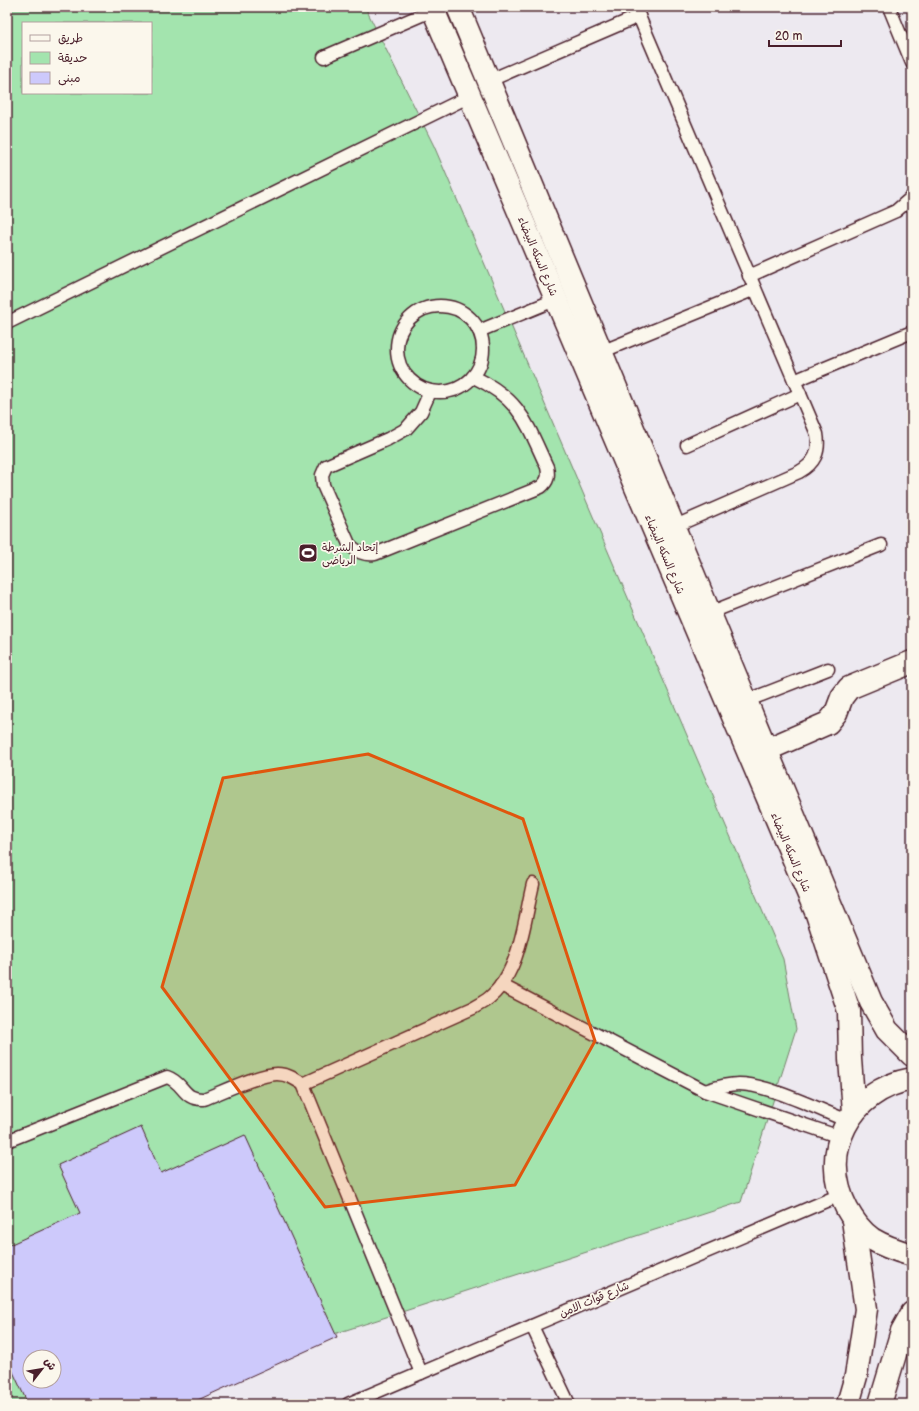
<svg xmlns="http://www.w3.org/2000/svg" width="919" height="1411" font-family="'Balsamiq Sans','Playpen Sans Arabic',sans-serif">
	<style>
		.green { fill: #a3e4ae; stroke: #76826c; fill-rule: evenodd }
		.building { fill: #cdc9fb; stroke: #4a1f2b; fill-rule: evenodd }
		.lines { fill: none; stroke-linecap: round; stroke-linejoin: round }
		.lane-casing { stroke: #4a1f2b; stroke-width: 15 }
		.street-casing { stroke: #4a1f2b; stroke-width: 25 }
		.secondary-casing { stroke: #4a1f2b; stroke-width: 25 }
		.lane { stroke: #fbf7ec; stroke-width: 12 }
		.street { stroke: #fbf7ec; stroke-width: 22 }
		.secondary { stroke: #fbf7ec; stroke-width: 22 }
		.marked { fill: #e0560e; fill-opacity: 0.2; stroke: #e0560e; stroke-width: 3; stroke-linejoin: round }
		.labels { text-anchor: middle; stroke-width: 3.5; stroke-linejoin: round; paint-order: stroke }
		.street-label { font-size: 11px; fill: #4a1f2b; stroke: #fbf7ec }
		.poi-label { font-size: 11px; fill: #4a1f2b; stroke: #fbf7ec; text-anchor: start }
	</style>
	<rect width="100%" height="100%" fill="#ede9f0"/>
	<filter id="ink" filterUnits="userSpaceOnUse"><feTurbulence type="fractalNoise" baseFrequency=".025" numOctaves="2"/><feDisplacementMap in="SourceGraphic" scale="8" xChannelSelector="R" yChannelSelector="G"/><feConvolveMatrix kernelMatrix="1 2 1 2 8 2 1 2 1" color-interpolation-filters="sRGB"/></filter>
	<g filter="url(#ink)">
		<path class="green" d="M7 7H365L434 146 783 959 796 1029 741 1202 118 1404H7ZM23 23H151V93H23ZM30 1357H54V1381H30Z"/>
		<path class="building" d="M141 1127 161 1173 245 1135 337 1337 189 1404H28L7 1359V1246L80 1213 58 1165ZM30 1357H54V1381H30Z"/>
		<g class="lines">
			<defs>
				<g id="lane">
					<path d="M635 7 817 434C820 452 815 463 799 472L673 527"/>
					<polyline points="889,7 912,63"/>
					<polyline points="324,57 433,10"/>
					<polyline points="488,81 639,16"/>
					<polyline points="749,276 896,211 912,197"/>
					<circle cx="440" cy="349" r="43"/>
					<polyline points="7,323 470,96"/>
					<polyline points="479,331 557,299"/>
					<polyline points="601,352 755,289"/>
					<polyline points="794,381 912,332"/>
					<path d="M430 392 421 412 406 429 388 439 326 466 322 475 323 485 349 544C357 552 363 555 375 554L541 487C548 481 549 476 547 467 526 422 521 400 474 377"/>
					<polyline points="687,445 800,394"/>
					<polyline points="709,613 881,545"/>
					<polyline points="746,701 828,669"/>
					<polyline points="501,985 705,1091 840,1137"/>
					<polyline points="303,1084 421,1373"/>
					<path d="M705 1091C717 1087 727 1084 739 1084 767 1084 820 1110 848 1121"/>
					<path d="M7 1141 167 1077C185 1083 182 1100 204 1099 222 1092 259 1074 277 1074 287 1074 295 1079 303 1084L473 1008C478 1005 484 1002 489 998 520 973 524 921 533 884"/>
					<polyline points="532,1326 569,1404"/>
					<polyline points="348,1404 840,1195"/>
				</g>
				<polyline id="street" points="766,750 828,723 836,713 842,697 849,688 912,662"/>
				<g id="secondary">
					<polyline points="432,7 817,914 849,1011 850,1059 854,1112"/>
					<polyline points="458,7 871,1002 887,1030 912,1055"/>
					<path d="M912 1079C850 1090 817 1152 847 1209 853 1220 862 1232 872 1239 885 1247 898 1251 912 1255"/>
					<polyline points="848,1404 856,1376 866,1309 853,1220"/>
					<polyline points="880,1404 902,1331 912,1313"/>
				</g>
			</defs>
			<use href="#lane" class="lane-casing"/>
			<use href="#street" class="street-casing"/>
			<use href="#secondary" class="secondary-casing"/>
			<use href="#lane" class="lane"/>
			<use href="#street" class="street"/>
			<use href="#secondary" class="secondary"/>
		</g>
	</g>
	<path class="marked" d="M368 754 523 819 595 1041 515 1185 325 1207 162 987 223 778Z"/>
	<defs>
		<symbol id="stadium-square" viewBox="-11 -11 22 22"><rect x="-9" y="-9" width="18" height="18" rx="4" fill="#4a1f2b" stroke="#fbf7ec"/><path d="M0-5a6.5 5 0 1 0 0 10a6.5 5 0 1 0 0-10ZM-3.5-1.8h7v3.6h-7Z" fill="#fff"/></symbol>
	</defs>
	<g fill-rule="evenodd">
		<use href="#stadium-square" x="297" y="542" width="22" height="22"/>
	</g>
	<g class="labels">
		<g class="street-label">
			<text transform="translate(538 256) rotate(67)" y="4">شارع السكه البيضاء</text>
			<text transform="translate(665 554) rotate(67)" y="4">شارع السكه البيضاء</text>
			<text transform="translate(791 852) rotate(67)" y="4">شارع السكه البيضاء</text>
			<text transform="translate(594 1299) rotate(-23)" y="4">شارع قوات الامن</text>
		</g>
		<g class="poi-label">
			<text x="322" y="551">إتحاد الشرطة<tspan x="322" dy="13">الرياضى</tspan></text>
		</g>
	</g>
	<rect width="919" height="1411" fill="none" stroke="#fbf7ec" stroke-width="24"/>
	<rect x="12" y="12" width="895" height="1387" fill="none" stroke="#4a1f2b" stroke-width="1.5" filter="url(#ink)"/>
	<rect x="22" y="22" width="130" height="72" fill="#fbf7ec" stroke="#b4a19f"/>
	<rect x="30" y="35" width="20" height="6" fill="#fbf7ec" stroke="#b4a19f"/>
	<text x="58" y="42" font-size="12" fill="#4a1f2b">طريق</text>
	<rect x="30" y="52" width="20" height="12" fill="#a3e4ae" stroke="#b4a19f"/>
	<text x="58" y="62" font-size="12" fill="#4a1f2b">حديقة</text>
	<rect x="30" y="72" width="20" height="12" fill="#cdc9fb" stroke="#b4a19f"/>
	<text x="58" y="82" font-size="12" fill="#4a1f2b">مبنى</text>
	<g transform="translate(42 1369) rotate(59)"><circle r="19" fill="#fbf7ec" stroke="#b4a19f"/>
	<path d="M0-3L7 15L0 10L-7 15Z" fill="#4a1f2b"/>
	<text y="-6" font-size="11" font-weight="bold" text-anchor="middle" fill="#4a1f2b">ش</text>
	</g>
	<path d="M769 40v6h72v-6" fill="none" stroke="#4a1f2b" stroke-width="2"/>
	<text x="775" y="40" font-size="12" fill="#4a1f2b" stroke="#fbf7ec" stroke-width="3" paint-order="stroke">20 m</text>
</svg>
